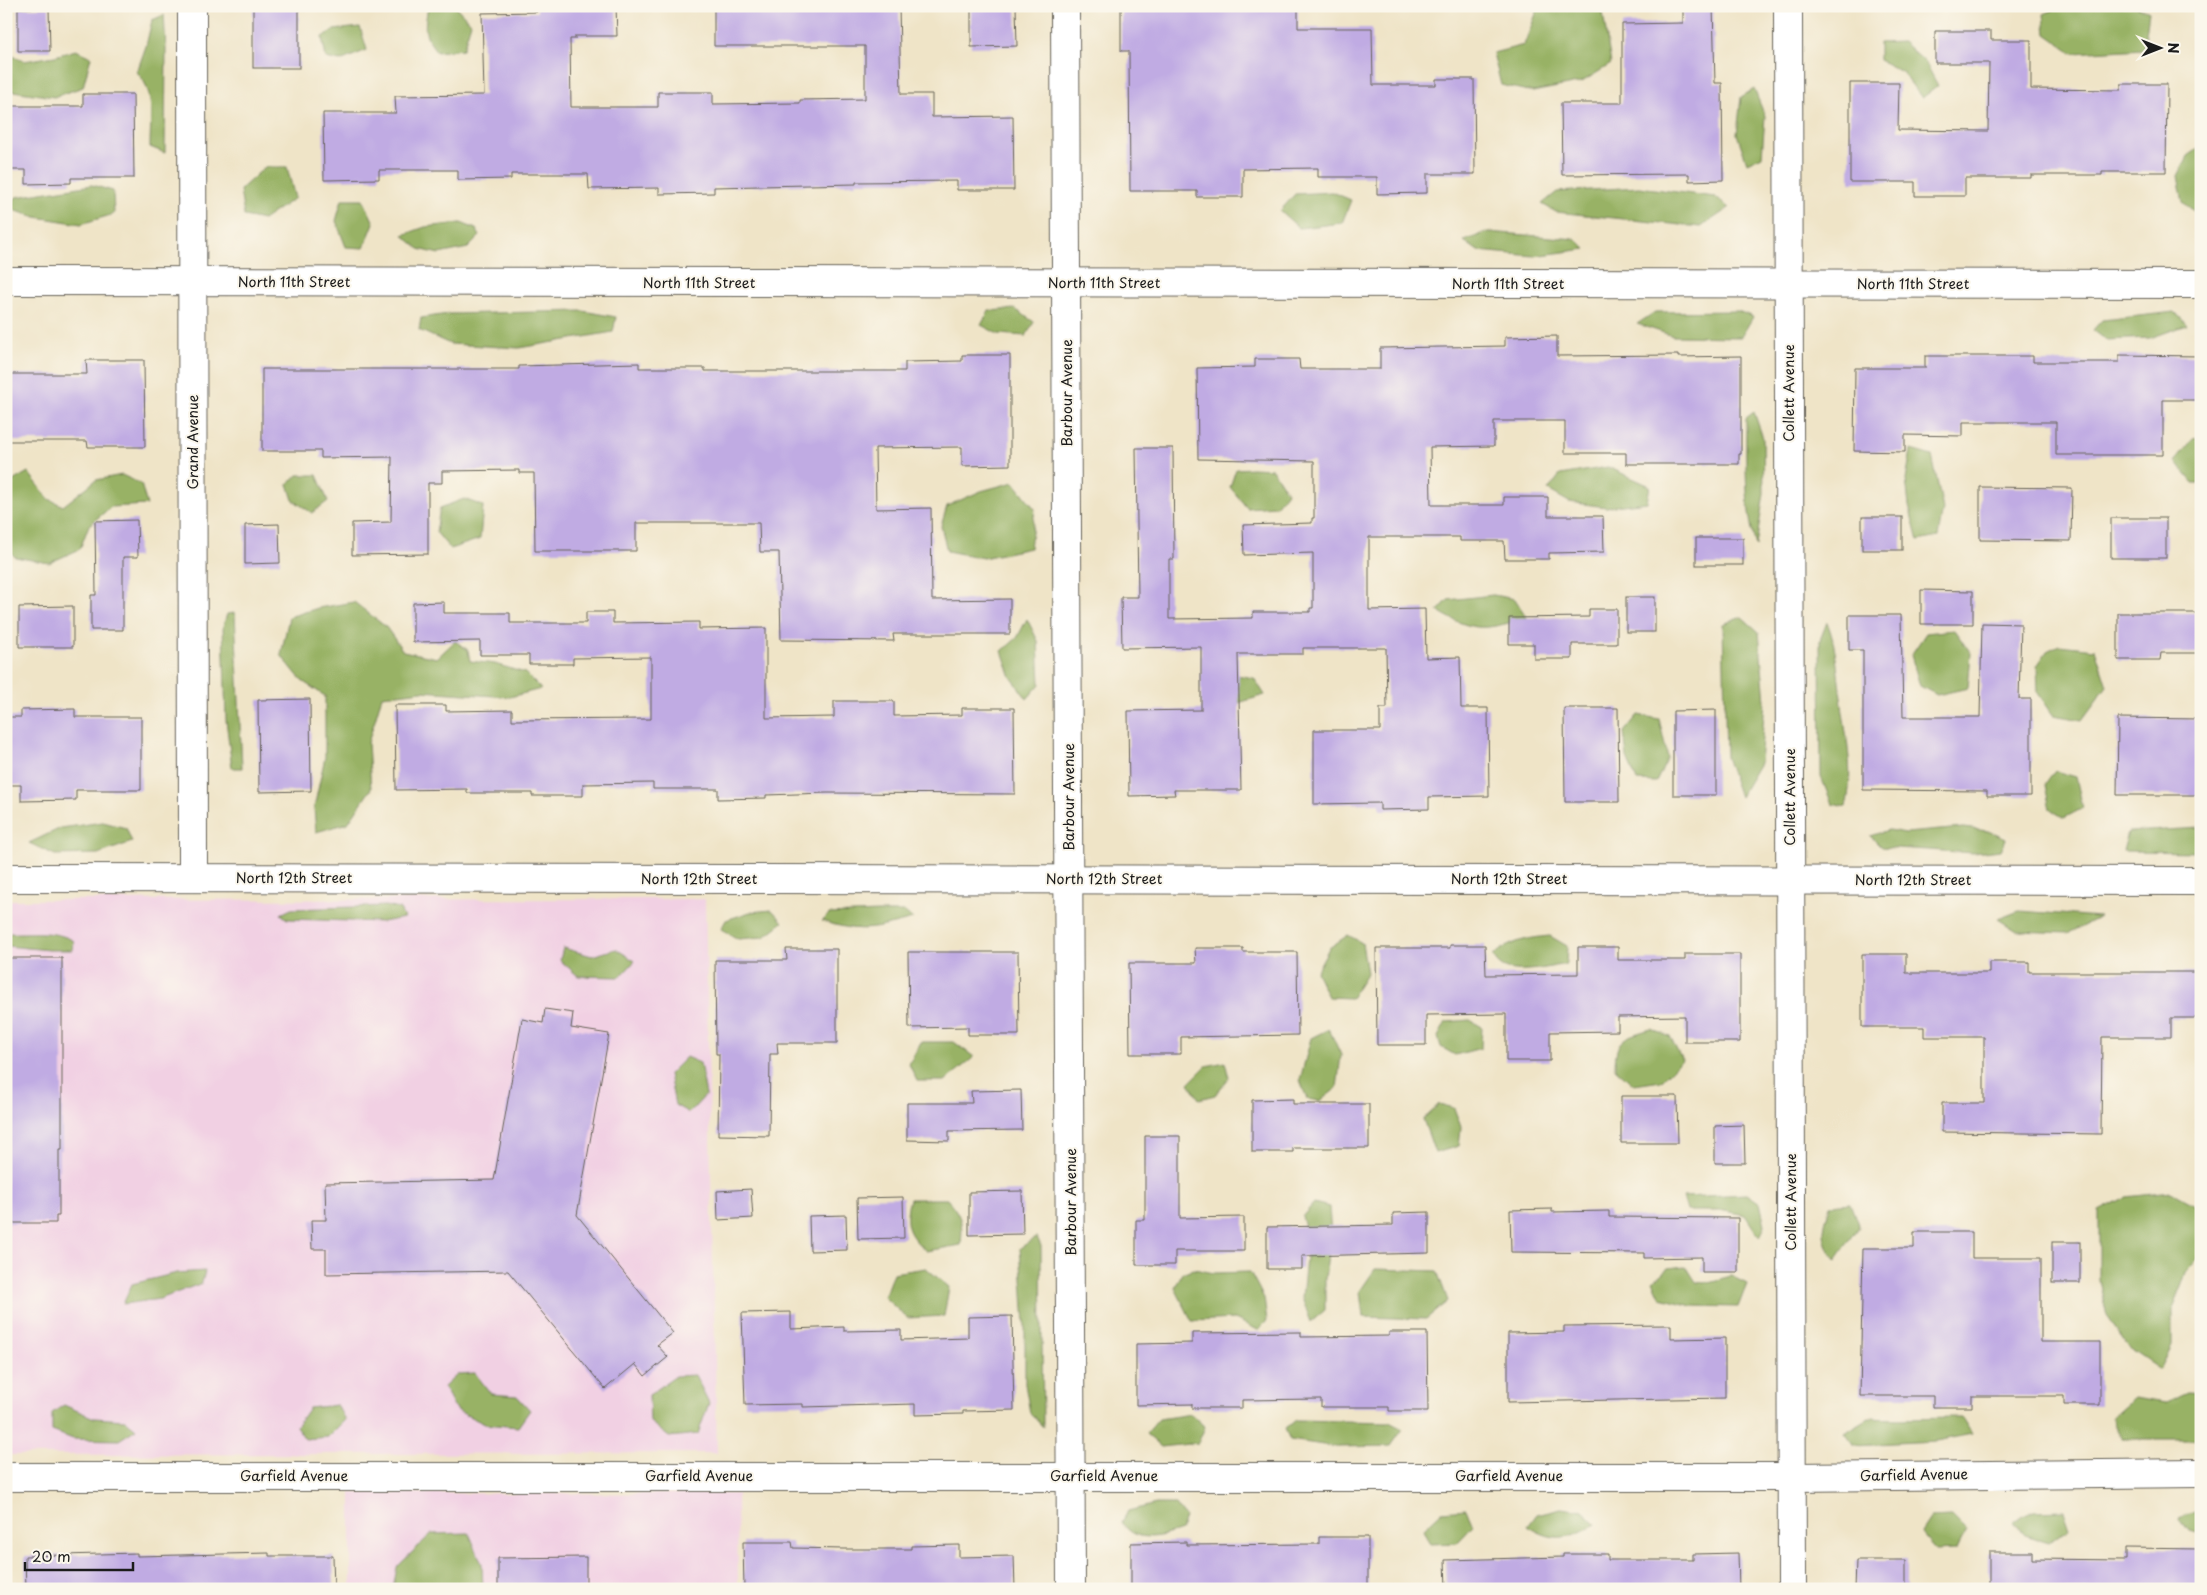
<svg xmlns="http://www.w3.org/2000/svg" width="2207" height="1595" font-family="'Playpen Sans',sans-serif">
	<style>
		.built { fill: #f1d0e3 }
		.forest { fill: #98b265; stroke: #5a6740 }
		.building { fill: #c0abe3 }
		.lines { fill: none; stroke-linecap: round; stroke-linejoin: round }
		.minor-casing { stroke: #666258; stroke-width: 30 }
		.minor { stroke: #fff; stroke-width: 28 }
		.labels { text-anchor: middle; stroke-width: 4; stroke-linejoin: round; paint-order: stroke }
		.street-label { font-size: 14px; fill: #1c1c1c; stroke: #fbf7ec }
	</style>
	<rect width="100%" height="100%" fill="#fbf7ec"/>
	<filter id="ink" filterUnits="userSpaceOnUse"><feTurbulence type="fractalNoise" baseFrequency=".02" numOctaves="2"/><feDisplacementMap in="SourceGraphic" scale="10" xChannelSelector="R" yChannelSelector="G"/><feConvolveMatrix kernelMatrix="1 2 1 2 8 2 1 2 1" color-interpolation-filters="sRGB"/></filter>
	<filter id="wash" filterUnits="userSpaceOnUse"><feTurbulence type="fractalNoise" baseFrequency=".0096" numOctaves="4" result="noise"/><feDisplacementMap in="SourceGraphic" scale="20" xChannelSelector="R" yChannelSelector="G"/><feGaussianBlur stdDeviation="1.12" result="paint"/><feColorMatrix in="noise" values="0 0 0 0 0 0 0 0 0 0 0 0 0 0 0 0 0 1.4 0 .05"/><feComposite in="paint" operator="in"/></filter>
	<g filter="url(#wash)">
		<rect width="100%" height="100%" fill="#efe4c7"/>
		<g class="built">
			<polygon points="705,899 717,1453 6,1455 6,900"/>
			<polygon points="351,1493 737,1494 738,1589 351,1589"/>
		</g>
		<g class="forest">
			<path d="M455 6 471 23 463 49 437 52C423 34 424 29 428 7Z"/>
			<polygon points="1539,6 1591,6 1603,13 1611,64 1582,82 1533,92 1501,85 1493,53 1524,45"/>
			<polygon points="2063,6 2136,6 2149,12 2144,49 2073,53 2046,34 2044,14"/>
			<path d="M164 15 166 48 165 153 150 147C150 120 156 92 137 72L146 46 152 20Z"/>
			<polygon points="360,27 367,50 340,61 326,58 322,37 334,30"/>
			<polygon points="1903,42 1926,63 1938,86 1922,98 1902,72 1879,60 1879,43"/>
			<polygon points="76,50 91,57 83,87 54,97 6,90 6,53 24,61 55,56"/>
			<polygon points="1754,89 1765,116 1762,156 1747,163 1737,134 1741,97"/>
			<polygon points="2201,147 2201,217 2183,202 2178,176 2188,156"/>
			<polygon points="265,167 287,167 295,198 263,220 244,216 240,190"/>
			<polygon points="92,185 113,191 114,214 81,224 36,217 9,209 16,197"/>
			<polygon points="1639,187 1715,197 1729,208 1701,227 1556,212 1542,204 1557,192"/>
			<polygon points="1332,192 1351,200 1342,223 1299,228 1280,211 1295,194"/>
			<polygon points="342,199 363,199 374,223 364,248 346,247 336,221"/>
			<polygon points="461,223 476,229 480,236 468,248 439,254 419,249 403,235 425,227"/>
			<polygon points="1488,232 1576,239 1586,249 1534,256 1478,251 1464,241"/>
			<polygon points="1015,309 1034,322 1026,336 998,334 981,325 989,311"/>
			<polygon points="583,311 616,317 613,332 519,348 450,344 419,330 421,318 448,314"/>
			<polygon points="1738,311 1753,317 1741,337 1673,336 1637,324 1655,312"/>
			<polygon points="2175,312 2187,325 2150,338 2106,340 2093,330 2102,320"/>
			<path d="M1754 412 1763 438 1764 493 1756 546C1744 506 1746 460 1746 418Z"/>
			<polygon points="2201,437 2201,483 2193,483 2175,461 2193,439"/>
			<polygon points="1911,450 1932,456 1943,509 1938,537 1918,541 1909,506 1906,480"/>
			<polygon points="1608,467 1650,486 1647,502 1606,507 1569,502 1548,490 1560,475"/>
			<polygon points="1252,468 1272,469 1287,492 1276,506 1247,508 1230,487 1236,469"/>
			<polygon points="28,472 49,499 63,506 96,480 122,475 141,484 147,505 111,507 89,525 80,549 49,563 15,557 6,548 6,485"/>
			<polygon points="298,475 317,475 328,501 312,513 293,500 288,484"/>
			<polygon points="1014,482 1035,509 1030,548 983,558 947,551 941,526 947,506 981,491"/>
			<polygon points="464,499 483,506 480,539 450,549 436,532 440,508"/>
			<path d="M1493 595 1515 599 1527 618C1487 629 1475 634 1438 611L1448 600Z"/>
			<polygon points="354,602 386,627 403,651 437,658 455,641 468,650 470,661 495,664 525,673 541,689 510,697 421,691 382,696 368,743 371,789 348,823 316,832 314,808 325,757 325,696 302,681 281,655 289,617 318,608"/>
			<polygon points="235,613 242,768 232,768 226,720 223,626 227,614"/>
			<polygon points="1742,617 1759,632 1765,701 1760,763 1740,797 1726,757 1723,624"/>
			<polygon points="1027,619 1038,641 1040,684 1027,699 1011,677 1002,651 1017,638"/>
			<path d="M1827 622C1837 646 1837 671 1841 697 1845 733 1855 770 1846 807L1832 804 1821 777 1820 640Z"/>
			<polygon points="1954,630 1971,653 1968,688 1937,695 1920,686 1911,655 1926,633"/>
			<polygon points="2059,645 2095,649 2107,686 2082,720 2053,715 2038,693 2037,666 2047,651"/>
			<polygon points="1231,674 1254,678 1265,695 1238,703"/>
			<polygon points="1638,715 1659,719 1668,758 1656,782 1637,781 1627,758 1624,732"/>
			<polygon points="2055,771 2076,777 2083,808 2064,818 2050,809 2045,785"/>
			<polygon points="103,822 126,828 132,842 98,854 55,855 29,843 61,828"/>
			<polygon points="1963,828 1988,831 2006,839 2001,850 1974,853 1881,847 1870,836 1888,830 1906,833"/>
			<polygon points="2201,828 2201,852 2123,851 2128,832"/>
			<polygon points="386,906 400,909 404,918 382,922 287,919 281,914 291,909"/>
			<polygon points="772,910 783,922 764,937 738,939 721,929 726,920 750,912"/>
			<polygon points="2019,911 2100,917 2068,933 2017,931 1998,919"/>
			<path d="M879 912H905L913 919C874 929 862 934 822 921L829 914Z"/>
			<path d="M6 933C29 934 54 929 74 941L73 950H49L6 946Z"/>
			<polygon points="1348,935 1362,943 1367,973 1351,998 1328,997 1316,972 1329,948"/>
			<path d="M1550 936 1567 946 1566 964C1551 967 1512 976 1500 965 1497 963 1495 959 1493 956 1510 941 1528 938 1550 936Z"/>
			<polygon points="563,948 592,956 616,949 635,961 620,977 578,976 560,960"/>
			<polygon points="1470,1020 1482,1027 1481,1048 1455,1055 1441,1047 1438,1037 1446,1022"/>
			<polygon points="1329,1029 1341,1055 1337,1088 1320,1101 1307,1099 1300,1080 1311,1038"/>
			<path d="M1651 1029 1670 1037 1682 1060 1661 1081 1634 1085 1615 1068C1615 1037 1625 1037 1651 1029Z"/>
			<polygon points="921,1042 954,1042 974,1057 945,1081 917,1081 909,1064"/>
			<polygon points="686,1057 700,1063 706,1095 689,1113 675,1105 669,1074"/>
			<polygon points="1225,1062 1229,1078 1215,1095 1199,1099 1189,1083 1206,1066"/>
			<polygon points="1439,1104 1454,1108 1461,1127 1459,1146 1435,1153 1423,1119"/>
			<polygon points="2172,1192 2199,1207 2201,1255 2187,1271 2172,1308 2172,1345 2160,1370 2132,1351 2107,1316 2099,1280 2099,1211 2126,1197"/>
			<polygon points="1747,1194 1760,1203 1765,1225 1760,1238 1745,1215 1725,1211 1687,1211 1683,1197"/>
			<path d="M910 1199H947C962 1216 963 1223 961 1245L926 1251C907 1234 903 1224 910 1199Z"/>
			<polygon points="1314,1203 1329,1207 1331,1234 1325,1278 1325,1310 1311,1322 1302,1298 1308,1238 1302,1217"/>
			<path d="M1850 1203 1859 1227 1836 1260C1819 1238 1823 1231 1830 1205Z"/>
			<polygon points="1037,1237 1041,1246 1043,1427 1030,1413 1025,1384 1025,1325 1020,1248"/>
			<polygon points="1686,1266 1696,1282 1705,1283 1731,1276 1747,1284 1738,1307 1692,1306 1661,1298 1653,1281 1668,1268"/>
			<polygon points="926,1268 949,1287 944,1316 907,1318 884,1297 893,1273"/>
			<polygon points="1194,1269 1214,1273 1250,1272 1264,1298 1267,1321 1258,1330 1235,1319 1192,1321 1175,1288 1182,1273"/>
			<polygon points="1375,1269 1437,1271 1448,1301 1426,1319 1363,1317 1360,1291"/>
			<polygon points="205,1271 202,1283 160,1299 123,1304 132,1284 177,1273"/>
			<polygon points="475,1373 491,1394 517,1396 530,1410 518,1427 485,1424 456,1410 444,1387 458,1374"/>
			<polygon points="695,1375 709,1403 698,1434 669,1437 650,1422 649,1395 676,1376"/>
			<polygon points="2188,1393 2201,1394 2201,1439 2124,1439 2111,1418 2134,1398 2166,1403"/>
			<polygon points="64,1405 94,1418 125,1420 136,1429 119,1440 73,1439 52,1431 52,1413"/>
			<polygon points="337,1405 345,1420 328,1437 305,1439 296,1426 309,1408"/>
			<polygon points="1191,1414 1205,1427 1198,1443 1161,1447 1146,1434 1159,1419"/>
			<path d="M1869 1418C1900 1420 1930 1418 1962 1418L1972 1434 1936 1441 1853 1445 1844 1433Z"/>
			<polygon points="1296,1420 1389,1422 1403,1429 1391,1446 1337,1447 1290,1440 1285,1429"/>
			<path d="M1156 1504H1175L1185 1517 1181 1530C1161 1537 1135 1544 1122 1522L1128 1511Z"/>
			<path d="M1561 1508 1583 1511 1597 1524C1569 1538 1556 1544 1528 1526L1537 1514Z"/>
			<polygon points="1466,1509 1473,1526 1457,1543 1430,1544 1423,1529 1442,1511"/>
			<polygon points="2064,1510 2070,1528 2048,1542 2025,1535 2012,1521 2034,1511"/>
			<polygon points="2201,1510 2201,1534 2190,1531 2180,1518"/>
			<polygon points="1952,1517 1966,1531 1957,1549 1936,1550 1921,1533 1931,1518"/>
			<polygon points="469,1533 482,1564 483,1589 393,1589 397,1567 431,1534"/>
		</g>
		<g id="blocks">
			<g class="building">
				<rect x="253" y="6" width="46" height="62"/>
				<polygon points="537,6 616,6 617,36 575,36 575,39 570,39 571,107 658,107 658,92 713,92 713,104 800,103 800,100 865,99 865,46 714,46 714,6 899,7 901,94 932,94 932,117 1013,116 1014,190 957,190 957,181 856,182 856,184 714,187 714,193 659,194 659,188 589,189 588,174 511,174 511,179 458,180 458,170 379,170 379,179 324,180 323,113 396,113 395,96 484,95 482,13 537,12"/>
				<polygon points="971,6 1016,6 1017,46 971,47"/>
				<polygon points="1121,6 1298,6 1298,28 1372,28 1373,85 1436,85 1436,79 1474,79 1475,174 1427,174 1427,193 1377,194 1377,177 1318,177 1318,168 1243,169 1243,197 1197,197 1197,191 1130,191 1129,51 1121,51"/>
				<polygon points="1683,6 1713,6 1715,83 1722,83 1723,180 1689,181 1689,174 1562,175 1561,103 1622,103 1622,24 1683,23"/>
				<polygon points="18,8 49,8 50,51 18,51"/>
				<polygon points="1935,31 1991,31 1991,40 2031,40 2031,89 2121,90 2121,84 2167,84 2166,172 2102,172 2102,175 2031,175 2031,178 1965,178 1965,196 1915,196 1915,182 1850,182 1850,83 1899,83 1898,130 1988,131 1989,63 1935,63"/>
				<polygon points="83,94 133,94 134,178 71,178 71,183 26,184 26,170 6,170 6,106 83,106"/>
				<polygon points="1557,336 1557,356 1678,355 1678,357 1741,356 1741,454 1739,454 1739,464 1626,464 1626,453 1565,453 1565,421 1494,421 1494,446 1430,447 1431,505 1504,505 1504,497 1548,497 1548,516 1603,516 1604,552 1549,553 1549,559 1505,559 1504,541 1460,541 1460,537 1369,537 1369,610 1425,609 1426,658 1460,657 1461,708 1488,708 1489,796 1429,797 1429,809 1380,810 1380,803 1314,804 1314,730 1380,730 1380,708 1387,708 1386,648 1303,648 1303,654 1238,654 1241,790 1174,790 1175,795 1129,796 1128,711 1201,710 1201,647 1122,648 1121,597 1138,597 1136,448 1173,448 1174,559 1169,559 1169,619 1253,618 1253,612 1310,612 1310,608 1313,608 1313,553 1244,555 1243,525 1312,523 1312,518 1314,518 1314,461 1198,459 1197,368 1255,367 1255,359 1299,359 1300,369 1380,369 1380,348 1505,346 1505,337"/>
				<polygon points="962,355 1010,355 1010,465 962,466 962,447 875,448 876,509 931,508 932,600 1010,599 1010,634 893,634 894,641 781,640 779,552 760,552 759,523 636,523 636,551 535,551 534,473 519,473 519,470 442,471 442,483 428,483 428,554 352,555 352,523 391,522 392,457 321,458 321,451 262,451 262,369 519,369 519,366 639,363 639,368 705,368 705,371 905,371 905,362 962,361"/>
				<polygon points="2119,355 2201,356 2201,400 2163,400 2163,455 2056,455 2056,422 1963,422 1963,436 1905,435 1905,452 1854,451 1855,368 1925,368 1925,356 2033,356 2033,362 2119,362"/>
				<polygon points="86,360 144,360 145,447 88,447 87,441 6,441 6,374 87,374"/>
				<polygon points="1980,487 2072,488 2071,541 1980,540"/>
				<rect x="1862" y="517" width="40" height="33"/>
				<rect x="2111" y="518" width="55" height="40"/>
				<polygon points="137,520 138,557 123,557 123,630 91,630 91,595 96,595 95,521"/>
				<polygon points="279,524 280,563 245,564 245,525"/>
				<rect x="1696" y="538" width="47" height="27"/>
				<polygon points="1921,590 1973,591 1973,624 1921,624"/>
				<rect x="1626" y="597" width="29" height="35"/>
				<polygon points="444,602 444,613 510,613 510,623 586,623 586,612 613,612 613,623 699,622 699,629 766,628 766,718 834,717 834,701 894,701 894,716 962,715 962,708 1014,708 1015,794 827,793 766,795 766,798 718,799 718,789 653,789 653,783 583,784 583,796 532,796 532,793 467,793 467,789 396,790 395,705 446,705 446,711 512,710 512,720 651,719 651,657 573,658 573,664 529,664 529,655 480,655 480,641 413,642 413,603"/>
				<polygon points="73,606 73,647 19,647 19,607"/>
				<polygon points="1589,609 1617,609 1617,644 1572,644 1572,659 1534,659 1534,644 1509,644 1509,618 1589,617"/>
				<polygon points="2118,613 2201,613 2201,653 2161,653 2160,660 2118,660"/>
				<polygon points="1849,615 1901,615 1903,717 1980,717 1982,623 2021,624 2019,699 2031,699 2031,796 1987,796 1987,791 1863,790 1863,650 1849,650"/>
				<polygon points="310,699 311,791 259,792 258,700"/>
				<polygon points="1564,708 1618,708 1619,802 1565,802"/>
				<polygon points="75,709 75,717 141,717 141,790 76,790 76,800 21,801 21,785 6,785 6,717 21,717 21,710"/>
				<polygon points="1716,710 1716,795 1673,795 1673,711"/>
				<polygon points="2118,718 2201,719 2201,795 2117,795"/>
				<polygon points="1450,945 1485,945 1486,975 1578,974 1578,947 1618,947 1618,960 1685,960 1685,954 1740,954 1740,1042 1685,1042 1685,1016 1618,1017 1618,1031 1550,1032 1550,1061 1506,1061 1506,1014 1426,1015 1426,1045 1377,1045 1376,948 1450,948"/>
				<polygon points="1195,948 1243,948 1243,952 1297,952 1298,1035 1181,1037 1181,1054 1130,1054 1129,963 1196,963"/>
				<polygon points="786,949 837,949 837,1043 777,1043 778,1054 770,1054 769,1136 718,1135 719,1054 716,1054 715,960 787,960"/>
				<polygon points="908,952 1018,952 1019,1035 968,1035 968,1027 909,1028"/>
				<polygon points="1862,954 1906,954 1906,973 1989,973 1989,962 2029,962 2029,972 2201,972 2201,1018 2171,1018 2171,1037 2102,1037 2101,1134 1942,1132 1942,1103 1984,1103 1984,1037 1924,1037 1924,1027 1862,1027"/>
				<polygon points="6,958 62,958 62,1150 59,1150 59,1216 56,1216 56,1223 6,1223"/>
				<polygon points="545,1009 573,1013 571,1028 609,1034 577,1215 673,1333 657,1345 668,1357 645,1376 635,1364 605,1389 508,1271 326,1274 326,1249 312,1249 311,1220 326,1220 325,1183 494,1180 522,1019 543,1023"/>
				<polygon points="1021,1090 1022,1130 949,1131 949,1141 907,1140 907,1103 972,1103 971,1091"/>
				<polygon points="1621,1096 1677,1096 1678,1143 1621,1143"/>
				<polygon points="1293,1099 1293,1104 1369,1104 1369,1148 1293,1148 1293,1152 1252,1152 1252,1100"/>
				<polygon points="1744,1125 1745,1163 1715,1163 1715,1126"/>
				<polygon points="1145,1136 1180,1136 1180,1218 1244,1217 1244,1251 1175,1251 1175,1265 1136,1265 1136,1220 1145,1220"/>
				<polygon points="751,1189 753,1218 718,1220 717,1191"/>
				<polygon points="1022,1191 1023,1234 969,1235 969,1192"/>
				<polygon points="903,1197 904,1238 858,1239 857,1198"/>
				<polygon points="1552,1209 1552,1212 1609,1211 1609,1217 1738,1218 1738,1272 1702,1272 1702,1257 1644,1258 1644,1253 1511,1252 1510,1210"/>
				<polygon points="1429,1212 1429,1253 1302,1256 1302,1269 1267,1269 1267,1227 1393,1225 1393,1213"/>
				<polygon points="846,1215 847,1250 810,1251 809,1216"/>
				<polygon points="1914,1232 1972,1232 1972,1258 2041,1258 2041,1342 2100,1342 2100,1405 2064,1405 2064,1396 1972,1396 1972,1407 1933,1407 1933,1396 1860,1396 1863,1248 1914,1248"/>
				<rect x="2052" y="1242" width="28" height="41"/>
				<polygon points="791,1312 791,1329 844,1327 844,1331 901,1330 901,1340 968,1338 968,1317 1012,1316 1014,1410 963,1411 963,1414 915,1415 915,1404 803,1407 803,1404 745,1405 742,1313"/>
				<polygon points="1671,1325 1671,1339 1725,1338 1725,1398 1508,1402 1508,1333 1564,1332 1564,1326"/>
				<polygon points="1301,1332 1301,1337 1389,1336 1389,1332 1427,1332 1428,1411 1389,1411 1389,1407 1321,1407 1321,1399 1242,1400 1242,1408 1192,1408 1192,1404 1136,1405 1136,1344 1192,1343 1192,1333"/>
				<polygon points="1319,1537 1368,1537 1368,1589 1131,1589 1131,1543 1186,1542 1186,1545 1319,1544"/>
				<polygon points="743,1542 792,1542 793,1548 843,1549 911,1549 911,1546 959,1545 959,1557 1014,1556 1015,1589 744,1589"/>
				<polygon points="2126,1548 2201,1549 2201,1589 1989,1589 1989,1552 2032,1552 2032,1559 2126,1560"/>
				<polygon points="137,1553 137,1556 269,1553 269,1556 333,1556 334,1589 26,1589 25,1556"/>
				<polygon points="1738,1553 1739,1589 1446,1589 1445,1560 1563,1557 1563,1554 1608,1554 1608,1560 1693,1560 1693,1554"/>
				<polygon points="586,1557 586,1589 498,1589 498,1558"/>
				<polygon points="1856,1560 1906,1560 1906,1589 1855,1589"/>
			</g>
		</g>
	</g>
	<g filter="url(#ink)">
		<use href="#blocks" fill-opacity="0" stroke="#666258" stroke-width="1"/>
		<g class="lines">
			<defs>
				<g id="minor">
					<polyline points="192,6 193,878"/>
					<polyline points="1065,6 1071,1589"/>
					<polyline points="1788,6 1792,1589"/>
					<polyline points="6,281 2201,284"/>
					<polyline points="6,878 2201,881"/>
					<polyline points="6,1477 1792,1477 2201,1473"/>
				</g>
			</defs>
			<use href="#minor" class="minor-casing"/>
			<use href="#minor" class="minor"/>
		</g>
	</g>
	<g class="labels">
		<g class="street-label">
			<text x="294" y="287">North 11th Street</text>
			<text x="699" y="288">North 11th Street</text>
			<text x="1104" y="288">North 11th Street</text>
			<text x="1508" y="289">North 11th Street</text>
			<text x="1913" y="289">North 11th Street</text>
			<text transform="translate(1067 393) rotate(-90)" y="5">Barbour Avenue</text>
			<text transform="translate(1789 393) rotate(-90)" y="5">Collett Avenue</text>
			<text transform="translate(193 442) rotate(-90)" y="5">Grand Avenue</text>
			<text transform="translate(1069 797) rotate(-90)" y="5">Barbour Avenue</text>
			<text transform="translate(1790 797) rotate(-90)" y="5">Collett Avenue</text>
			<text x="294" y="883">North 12th Street</text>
			<text x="699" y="884">North 12th Street</text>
			<text x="1104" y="884">North 12th Street</text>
			<text x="1509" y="884">North 12th Street</text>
			<text x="1913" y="885">North 12th Street</text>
			<text transform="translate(1071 1202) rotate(-90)" y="5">Barbour Avenue</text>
			<text transform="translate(1791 1202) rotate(-90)" y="5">Collett Avenue</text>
			<text transform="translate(1914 1475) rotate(-1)" y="5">Garfield Avenue</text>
			<text x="294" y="1481">Garfield Avenue</text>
			<text x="699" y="1481">Garfield Avenue</text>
			<text x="1104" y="1481">Garfield Avenue</text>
			<text x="1509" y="1481">Garfield Avenue</text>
		</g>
	</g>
	<rect width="2207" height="1595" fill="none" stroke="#fbf7ec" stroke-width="25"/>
	<g transform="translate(2160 48) rotate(90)" stroke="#fbf7ec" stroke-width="4" paint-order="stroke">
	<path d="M0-4L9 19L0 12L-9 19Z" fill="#1c1c1c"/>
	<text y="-8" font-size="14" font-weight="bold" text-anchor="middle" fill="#1c1c1c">N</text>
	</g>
	<path d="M25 1562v8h108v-8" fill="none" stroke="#1c1c1c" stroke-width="2.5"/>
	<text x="32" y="1562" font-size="15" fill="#1c1c1c" stroke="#fbf7ec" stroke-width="4" paint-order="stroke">20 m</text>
</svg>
